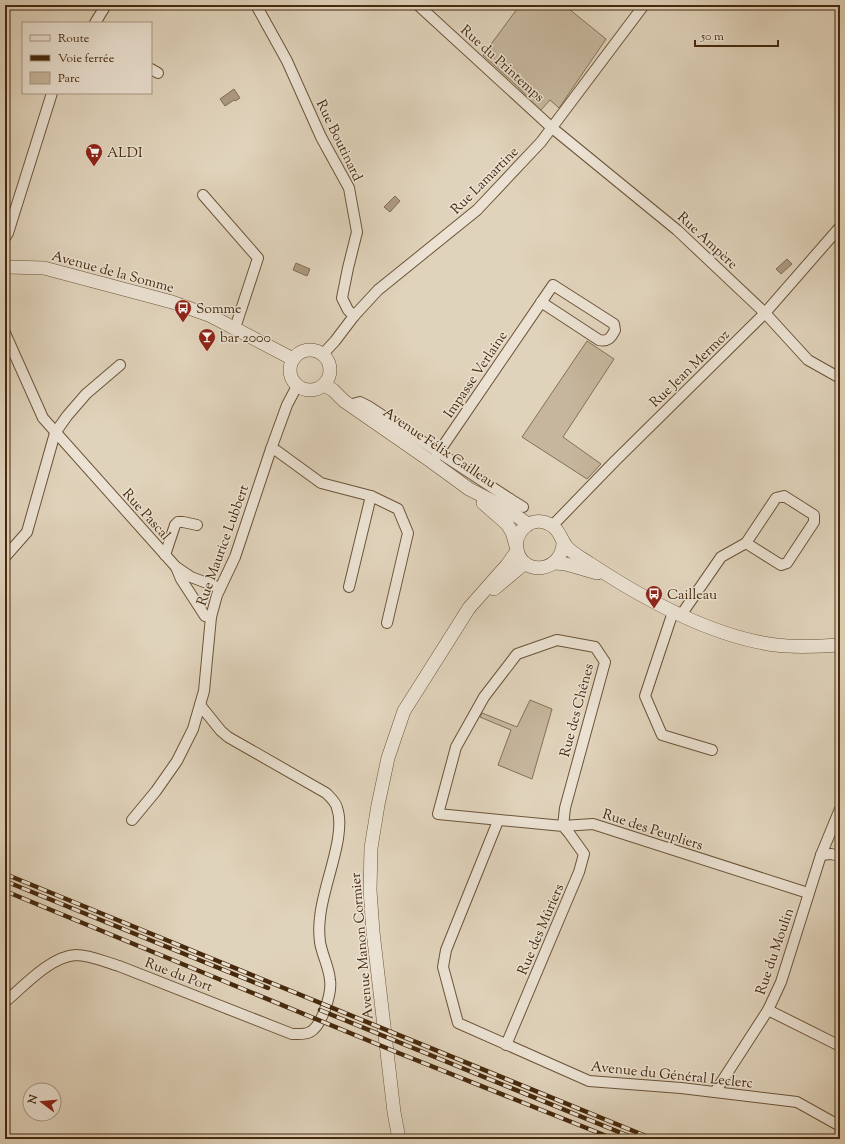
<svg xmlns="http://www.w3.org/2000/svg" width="845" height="1144" font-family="'Sorts Mill Goudy',serif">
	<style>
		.green { fill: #c6b69d; stroke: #867055 }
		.water { fill: #ac9980; stroke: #836c52 }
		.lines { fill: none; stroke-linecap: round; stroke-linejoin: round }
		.minor-casing { stroke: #6c5438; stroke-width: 12 }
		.tertiary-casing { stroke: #6c5438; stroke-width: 14 }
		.minor { stroke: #ebe2d3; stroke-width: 10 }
		.tertiary { stroke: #ebe2d3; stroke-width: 13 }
		.rail-casing { stroke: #46290d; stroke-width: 4.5 }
		.rail { stroke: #ebe2d3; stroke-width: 3; stroke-dasharray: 9; stroke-linecap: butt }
		.labels { text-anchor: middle; stroke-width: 3; stroke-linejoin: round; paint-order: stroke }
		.street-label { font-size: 14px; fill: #46290d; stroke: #ebe2d3 }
		.poi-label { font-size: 14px; fill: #46290d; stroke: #ebe2d3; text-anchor: start }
	</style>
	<rect width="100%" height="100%" fill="#e0d3bb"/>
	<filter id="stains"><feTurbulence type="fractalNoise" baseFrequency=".005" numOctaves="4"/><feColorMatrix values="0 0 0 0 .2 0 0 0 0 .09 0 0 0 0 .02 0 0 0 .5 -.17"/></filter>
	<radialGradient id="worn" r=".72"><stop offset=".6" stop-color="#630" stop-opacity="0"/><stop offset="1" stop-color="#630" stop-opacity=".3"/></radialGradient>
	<g class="green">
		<polygon points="520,5 564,5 606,39 559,108 550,100 540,111 519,88 483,55"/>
		<polygon points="587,341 614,359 563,437 601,464 587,479 522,437"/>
		<polygon points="530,700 552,709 532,779 498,765 511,730 480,717 482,713 517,727"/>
	</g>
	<g class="water">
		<polygon points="234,89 240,98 235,101 234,100 225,106 220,99"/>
		<polygon points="395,196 400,201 390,212 384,207"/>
		<polygon points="787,259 792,264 781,274 776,269"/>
		<polygon points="296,263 310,269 307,276 293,270"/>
	</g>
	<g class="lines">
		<defs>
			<g id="minor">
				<polyline points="256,5 287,61 321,137 349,188 357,232 348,268 342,298 348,310 354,316"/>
				<polyline points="418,5 551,127 677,230 765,313 808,360 840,378"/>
				<polyline points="95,23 106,5"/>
				<polyline points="151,69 158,73"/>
				<polyline points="203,195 258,258 235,328"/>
				<polyline points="5,238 8,233 52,93"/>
				<polyline points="5,333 43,418 176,567 181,579 205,616 211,617"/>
				<polyline points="323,354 335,341 354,316 378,290 477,210 541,142 644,5"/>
				<polyline points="349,405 360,402 368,406 510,499 502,506"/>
				<polyline points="271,449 277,451 321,483 371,496 398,509 408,533 387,623"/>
				<path d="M432 462 553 285 614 324 615 330C611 338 608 342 599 340L541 302"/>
				<polyline points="510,499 523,507"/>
				<polyline points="553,525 615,461 765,313 840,227"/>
				<polyline points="165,555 175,525 178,522 183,522 197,525"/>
				<polyline points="5,557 27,532 55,433 67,416 86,394 120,365"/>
				<polyline points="176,567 191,577 220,588"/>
				<polyline points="349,587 371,496"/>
				<polyline points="673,612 645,696 662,735 712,750"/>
				<polyline points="681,615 721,557 746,543 781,565 787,563 814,522 814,515 784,496 776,498 746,543"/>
				<polyline points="132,820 156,791 177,761 193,729 204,691 211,617 217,595 235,557 271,449 287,405 297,386"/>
				<polyline points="498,821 446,950 443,967 458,1023 589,1081 681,1088 797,1102 840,1126"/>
				<polyline points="821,855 831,854 840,856"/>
				<path d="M5 1002C24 986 51 956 76 955 90 955 105 962 119 966L292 1034C298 1034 304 1035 310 1032 322 1026 332 993 330 980 329 967 322 955 320 942 319 934 319 925 320 918 322 887 347 835 337 808 336 802 330 797 326 793L228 737 221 731 200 705"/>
				<polyline points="768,1010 840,1046"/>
				<polyline points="506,1045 579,872 584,854 569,833 563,826 565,808 605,662 595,647 557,640 517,654 484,697 456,747 438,814 563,826 593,824 808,893"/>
				<polyline points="715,1092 768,1010 781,982 821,855 840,809"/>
			</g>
			<g id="tertiary">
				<polyline points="8,267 44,268 172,302 211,316 293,359"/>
				<circle cx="310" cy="370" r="20"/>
				<polyline points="324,385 333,390 344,401 432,462 469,489 502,506 528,524"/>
				<polyline points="483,503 507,524 512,532 516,546"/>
				<path d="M563 541C564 572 522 578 517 549 514 531 532 515 549 524 560 529 560 539 567 547 573 554 582 558 589 563 642 598 713 637 776 645 797 648 819 646 840 645"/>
				<polyline points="555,563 566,564 597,573"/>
				<polyline points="494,589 525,563"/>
				<polyline points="399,1139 394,1112 373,932 370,890 371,848 378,805 388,758 404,711 469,608 507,565 517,551"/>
			</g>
		</defs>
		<use href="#minor" class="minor-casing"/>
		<use href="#tertiary" class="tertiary-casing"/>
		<use href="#minor" class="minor"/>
		<use href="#tertiary" class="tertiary"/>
		<defs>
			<g id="rail">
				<polyline points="5,874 653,1139"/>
				<polyline points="5,881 268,988"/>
				<polyline points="5,891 401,1054 614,1139"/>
				<polyline points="320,1010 636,1139"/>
			</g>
		</defs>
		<use href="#rail" class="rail-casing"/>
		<use href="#rail" class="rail"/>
	</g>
	<defs>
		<symbol id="supermarket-pin" viewBox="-11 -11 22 30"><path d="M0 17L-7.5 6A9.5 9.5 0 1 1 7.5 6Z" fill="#8f2418" stroke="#ebe2d3"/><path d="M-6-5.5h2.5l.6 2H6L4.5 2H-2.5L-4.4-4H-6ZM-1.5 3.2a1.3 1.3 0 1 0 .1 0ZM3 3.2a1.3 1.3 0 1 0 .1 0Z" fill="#fff"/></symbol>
		<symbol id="bus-pin" viewBox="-11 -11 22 30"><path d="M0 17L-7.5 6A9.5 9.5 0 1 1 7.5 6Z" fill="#8f2418" stroke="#ebe2d3"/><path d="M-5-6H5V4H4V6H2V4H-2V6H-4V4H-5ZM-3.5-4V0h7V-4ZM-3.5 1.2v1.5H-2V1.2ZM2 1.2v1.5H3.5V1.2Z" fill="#fff"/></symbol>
		<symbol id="bar-pin" viewBox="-11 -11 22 30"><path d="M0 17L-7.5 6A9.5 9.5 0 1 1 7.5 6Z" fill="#8f2418" stroke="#ebe2d3"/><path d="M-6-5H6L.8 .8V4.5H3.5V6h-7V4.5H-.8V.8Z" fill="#fff"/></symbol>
	</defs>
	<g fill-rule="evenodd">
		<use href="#supermarket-pin" x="84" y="142" width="20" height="27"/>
		<use href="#bus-pin" x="173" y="298" width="20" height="27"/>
		<use href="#bar-pin" x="197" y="327" width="20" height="27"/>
		<use href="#bus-pin" x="644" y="584" width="20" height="27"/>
	</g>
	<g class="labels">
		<g class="street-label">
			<text transform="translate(503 63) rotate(42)" y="5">Rue du Printemps</text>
			<text transform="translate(340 140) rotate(64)" y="5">Rue Boutinard</text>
			<text transform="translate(484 180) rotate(-45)" y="5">Rue Lamartine</text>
			<text transform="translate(708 240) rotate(43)" y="5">Rue Ampère</text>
			<text transform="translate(113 271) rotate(15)" y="5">Avenue de la Somme</text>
			<text transform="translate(689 368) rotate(-44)" y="5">Rue Jean Mermoz</text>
			<text transform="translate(475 374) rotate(-56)" y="5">Impasse Verlaine</text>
			<text transform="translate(440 447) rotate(34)" y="5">Avenue Félix Cailleau</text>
			<text transform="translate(147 514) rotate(48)" y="5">Rue Pascal</text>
			<text transform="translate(222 545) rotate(-70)" y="5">Rue Maurice Lubbert</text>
			<text transform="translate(576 710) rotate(-75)" y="5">Rue des Chênes</text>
			<text transform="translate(653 829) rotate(18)" y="5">Rue des Peupliers</text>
			<text transform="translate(540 929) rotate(-67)" y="5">Rue des Mûriers</text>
			<text transform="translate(361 946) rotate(-95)" y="5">Avenue Manon Cormier</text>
			<text transform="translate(774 951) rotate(-71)" y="5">Rue du Moulin</text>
			<text transform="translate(179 974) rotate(21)" y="5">Rue du Port</text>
			<text transform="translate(672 1074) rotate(6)" y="5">Avenue du Général Leclerc</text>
		</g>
		<g class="poi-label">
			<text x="107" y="157">ALDI</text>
			<text x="196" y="313">Somme</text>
			<text x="220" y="342">bar 2000</text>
			<text x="667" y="599">Cailleau</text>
		</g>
	</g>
	<rect width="845" height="1144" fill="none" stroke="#e0d3bb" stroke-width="20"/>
	<rect x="6" y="6" width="833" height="1132" fill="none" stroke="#46290d" stroke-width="2"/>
	<rect x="10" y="10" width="825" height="1124" fill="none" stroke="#46290d"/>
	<rect x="22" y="22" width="130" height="72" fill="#ebe2d3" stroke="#a99884"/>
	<rect x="30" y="35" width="20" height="6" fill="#ebe2d3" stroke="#a99884"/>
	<text x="58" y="42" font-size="12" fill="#46290d">Route</text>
	<rect x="30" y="55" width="20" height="6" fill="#46290d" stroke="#a99884"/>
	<text x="58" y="62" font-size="12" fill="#46290d">Voie ferrée</text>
	<rect x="30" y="72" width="20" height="12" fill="#c6b69d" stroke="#a99884"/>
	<text x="58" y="82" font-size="12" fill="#46290d">Parc</text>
	<g transform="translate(42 1102) rotate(286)"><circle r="19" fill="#ebe2d3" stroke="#a99884"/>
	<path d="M0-3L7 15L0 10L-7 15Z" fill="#8f2418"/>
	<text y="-6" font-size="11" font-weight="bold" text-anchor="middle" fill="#46290d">N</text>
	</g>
	<path d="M695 40v6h83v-6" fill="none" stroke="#46290d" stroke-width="2"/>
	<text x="701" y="40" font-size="12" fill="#46290d" stroke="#ebe2d3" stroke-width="3" paint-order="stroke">50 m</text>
	<rect width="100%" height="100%" filter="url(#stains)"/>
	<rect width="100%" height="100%" fill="url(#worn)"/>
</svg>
